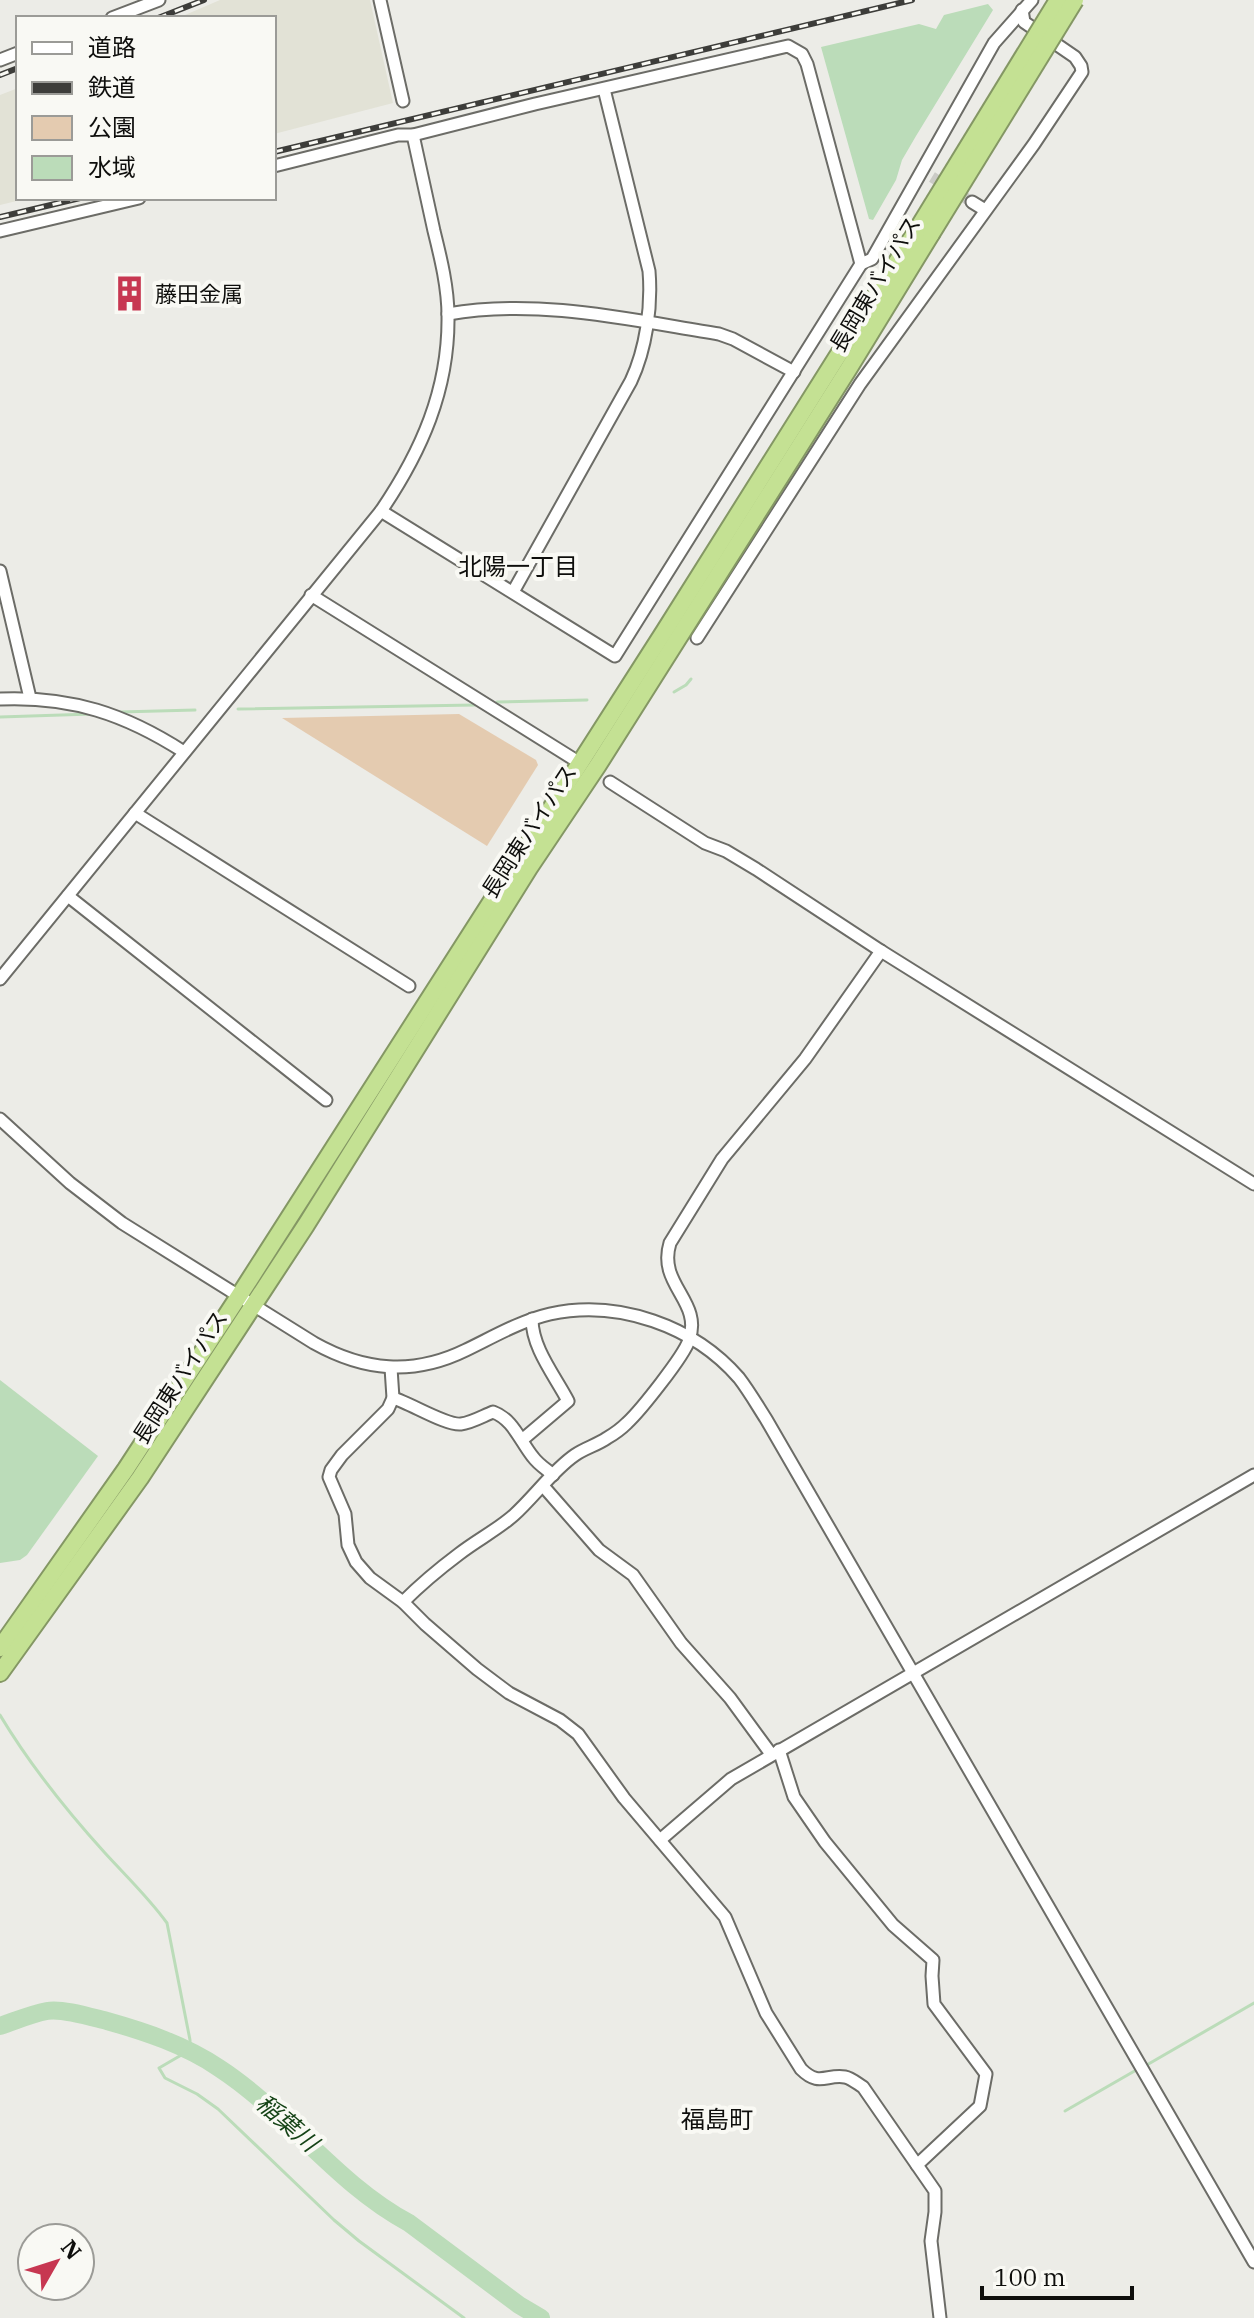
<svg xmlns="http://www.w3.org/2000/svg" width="1254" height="2318" font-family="'IBM Plex Serif','Noto Sans JP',serif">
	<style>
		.built { fill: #e2e2d6 }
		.green { fill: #e4cbb0 }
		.water { fill: #bbdcb9 }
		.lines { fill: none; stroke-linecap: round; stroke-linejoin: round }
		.stream { stroke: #bbdcb9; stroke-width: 3 }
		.river { stroke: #bbdcb9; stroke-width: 18 }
		.minor-tunnel { stroke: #cbcbc6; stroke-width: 11; stroke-dasharray: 11 5.5; stroke-linecap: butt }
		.minor-casing { stroke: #6c6c67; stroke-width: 15 }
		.highway-casing { stroke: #849764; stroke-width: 20 }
		.minor { stroke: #fff; stroke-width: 11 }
		.highway { stroke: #c4e193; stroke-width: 16 }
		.rail-casing { stroke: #3d3d3a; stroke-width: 6 }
		.rail { stroke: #f9f9f4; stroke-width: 3; stroke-dasharray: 9; stroke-linecap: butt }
		.highway-bridge-casing { stroke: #849764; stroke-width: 20; stroke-linecap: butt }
		.highway-bridge { stroke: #c4e193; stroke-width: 16 }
		.labels { text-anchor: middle; stroke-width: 8; stroke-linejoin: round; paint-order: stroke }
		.street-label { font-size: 22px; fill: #0e0e0c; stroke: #f9f9f4 }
		.poi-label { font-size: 22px; fill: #0e0e0c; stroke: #f9f9f4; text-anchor: start }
		.neighbourhood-label { font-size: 24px; fill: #0e0e0c; stroke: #f9f9f4 }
		.water-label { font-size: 24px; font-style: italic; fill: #164417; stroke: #f9f9f4 }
	</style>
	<rect width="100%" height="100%" fill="#ecece7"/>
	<g class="built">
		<polygon points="220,0 370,0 393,103 274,134 274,18 178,18"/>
		<polygon points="18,88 18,198 29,198 0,205 0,95"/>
	</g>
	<polygon class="green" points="459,714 536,760 538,765 487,846 282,718"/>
	<g class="water">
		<polygon points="988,4 993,10 916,136 902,160 896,180 873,220 869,219 821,47 919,24 936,29 944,15"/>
		<polygon points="0,1380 98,1456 27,1555 20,1560 0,1563"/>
	</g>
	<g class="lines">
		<g class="stream">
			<polyline points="674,692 686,685 691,679"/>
			<polyline points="497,702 587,700"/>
			<polyline points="238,709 475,705"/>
			<polyline points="120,712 195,710"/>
			<polyline points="0,717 92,714"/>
			<path d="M0 1715C30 1765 66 1810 105 1853 126 1876 149 1898 167 1923L190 2040V2050L159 2068 165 2078 197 2094 218 2109 334 2220 359 2241 464 2318"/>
			<polyline points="1145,2066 1254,2003"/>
			<polyline points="1065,2111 1138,2069"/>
		</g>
		<path class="river" d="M0 2026C15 2021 31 2014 47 2011 62 2008 91 2017 107 2021 146 2032 185 2045 219 2068 288 2113 336 2184 409 2223L519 2305 541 2318"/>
		<polyline class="minor-tunnel" points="932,177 972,202"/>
		<defs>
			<g id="minor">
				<polyline points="380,0 403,101"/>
				<polyline points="112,18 159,0"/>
				<polyline points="0,60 18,53"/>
				<polyline points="274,166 398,135 413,135 535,104 788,46 802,54 807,64 861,264"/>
				<polyline points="972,202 985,210"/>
				<polyline points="0,231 139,198"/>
				<path d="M448 314C538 298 631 320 719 334L733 339 794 372"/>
				<polyline points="381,511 615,656 861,264 872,259 994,43 1032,0"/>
				<polyline points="0,571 30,698"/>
				<path d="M513 592 631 381C646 349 652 307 649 271L604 89"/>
				<polyline points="311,595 572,758"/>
				<polyline points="697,638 860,384 1034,144 1082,72 1081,66 1075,57 1024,22 1022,10"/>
				<path d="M0 699C71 696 125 714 184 752"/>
				<polyline points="610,782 705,843 726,851 756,869 881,951 1254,1184"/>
				<polyline points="135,813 409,986"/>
				<polyline points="68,896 326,1100"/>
				<path d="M0 979 381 511C421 452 449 390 448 316 448 288 441 259 434 231 427 199 420 167 413 135"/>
				<path d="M0 1119 70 1183 122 1223 314 1343C364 1371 413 1376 466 1350 493 1337 520 1321 550 1314 618 1299 694 1326 739 1378 749 1391 757 1405 766 1419L1254 2262"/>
				<path d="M391 1368 393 1398 388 1409 342 1455 331 1470 329 1477 345 1514 348 1545 356 1562 370 1578 403 1602 425 1624 477 1669 509 1693 560 1720 578 1734 624 1798 725 1917 766 2013 801 2069C819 2087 826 2074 845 2077 851 2078 858 2084 863 2087L935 2191V2212L931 2241 940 2318"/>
				<path d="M393 1398C410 1403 447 1426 461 1424 471 1423 483 1416 493 1412 513 1419 520 1441 533 1457 538 1464 546 1469 553 1475"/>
				<path d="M522 1440 568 1401C555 1376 532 1348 532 1319"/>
				<polyline points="544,1487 599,1550 633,1575 681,1643 730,1698 771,1754"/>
				<path d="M403 1602C420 1585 439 1569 459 1554 477 1540 497 1530 514 1515 534 1497 553 1470 575 1455 585 1448 597 1445 607 1438 614 1434 621 1429 627 1423 640 1411 684 1356 689 1340 703 1301 657 1285 670 1243L722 1159 805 1059 881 951"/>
				<polyline points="779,1750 794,1797 825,1842 893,1925 933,1960 932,1976 934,2004 986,2074 980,2106 917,2165"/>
				<polyline points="660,1840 731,1779 1254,1475"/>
			</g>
			<g id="highway">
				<polyline points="0,1648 126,1469 239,1296 664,632 917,230"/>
				<polyline points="0,1673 140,1478 306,1225 529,868 598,765 849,368 931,234"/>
			</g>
		</defs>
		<use href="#minor" class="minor-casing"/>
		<use href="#highway" class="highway-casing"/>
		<use href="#minor" class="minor"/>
		<use href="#highway" class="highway"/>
		<defs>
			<g id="rail">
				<polyline points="158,18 204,0"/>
				<polyline points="0,75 18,68"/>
				<polyline points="274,152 912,0"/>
				<polyline points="0,217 80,198"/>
			</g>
		</defs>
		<use href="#rail" class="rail-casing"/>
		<use href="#rail" class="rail"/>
		<defs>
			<g id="highway-bridge">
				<polyline points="917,230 1058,0"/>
				<polyline points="931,234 1075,0"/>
			</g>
		</defs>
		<use href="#highway-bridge" class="highway-bridge-casing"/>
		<use href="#highway-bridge" class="highway-bridge"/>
	</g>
	<defs>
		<symbol id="building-bare" viewBox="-9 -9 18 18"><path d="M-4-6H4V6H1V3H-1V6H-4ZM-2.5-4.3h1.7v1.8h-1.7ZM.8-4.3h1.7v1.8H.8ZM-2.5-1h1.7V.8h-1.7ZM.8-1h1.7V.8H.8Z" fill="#c73751" stroke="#f9f9f4" stroke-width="2.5" paint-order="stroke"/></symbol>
	</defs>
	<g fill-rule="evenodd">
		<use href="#building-bare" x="104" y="268" width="51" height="51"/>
	</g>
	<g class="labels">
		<g class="street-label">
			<text transform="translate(875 284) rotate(-59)" y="8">長岡東バイパス</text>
			<text transform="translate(529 831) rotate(-57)" y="8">長岡東バイパス</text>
			<text transform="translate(180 1377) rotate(-57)" y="8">長岡東バイパス</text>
		</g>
		<g class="poi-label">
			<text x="155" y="302">藤田金属</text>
		</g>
		<g class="neighbourhood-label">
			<text x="518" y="575">北陽一丁目</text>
			<text x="717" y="2128">福島町</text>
		</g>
		<g class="water-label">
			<text transform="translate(287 2123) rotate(41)" y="8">稲葉川</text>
		</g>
	</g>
	<rect x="16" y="16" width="260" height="184" fill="#f9f9f4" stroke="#9b9b97" stroke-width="2"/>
	<rect x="32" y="42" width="40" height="12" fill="#ffffff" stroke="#9b9b97" stroke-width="2"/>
	<text x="88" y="56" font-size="24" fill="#0e0e0c">道路</text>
	<rect x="32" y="82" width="40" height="12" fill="#3d3d3a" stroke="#9b9b97" stroke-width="2"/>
	<text x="88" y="96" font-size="24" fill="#0e0e0c">鉄道</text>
	<rect x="32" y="116" width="40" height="24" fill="#e4cbb0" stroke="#9b9b97" stroke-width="2"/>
	<text x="88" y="136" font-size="24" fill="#0e0e0c">公園</text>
	<rect x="32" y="156" width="40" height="24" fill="#bbdcb9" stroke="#9b9b97" stroke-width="2"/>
	<text x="88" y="176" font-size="24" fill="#0e0e0c">水域</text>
	<g transform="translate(56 2262) rotate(51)"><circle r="38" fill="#f9f9f4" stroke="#9b9b97" stroke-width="2"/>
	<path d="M0-6L14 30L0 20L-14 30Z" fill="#c73751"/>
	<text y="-12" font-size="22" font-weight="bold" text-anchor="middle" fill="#0e0e0c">N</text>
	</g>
	<path d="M982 2286v12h150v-12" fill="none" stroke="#0e0e0c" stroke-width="4"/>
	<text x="994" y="2286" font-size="24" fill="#0e0e0c" stroke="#f9f9f4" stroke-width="6" paint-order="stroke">100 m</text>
</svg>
